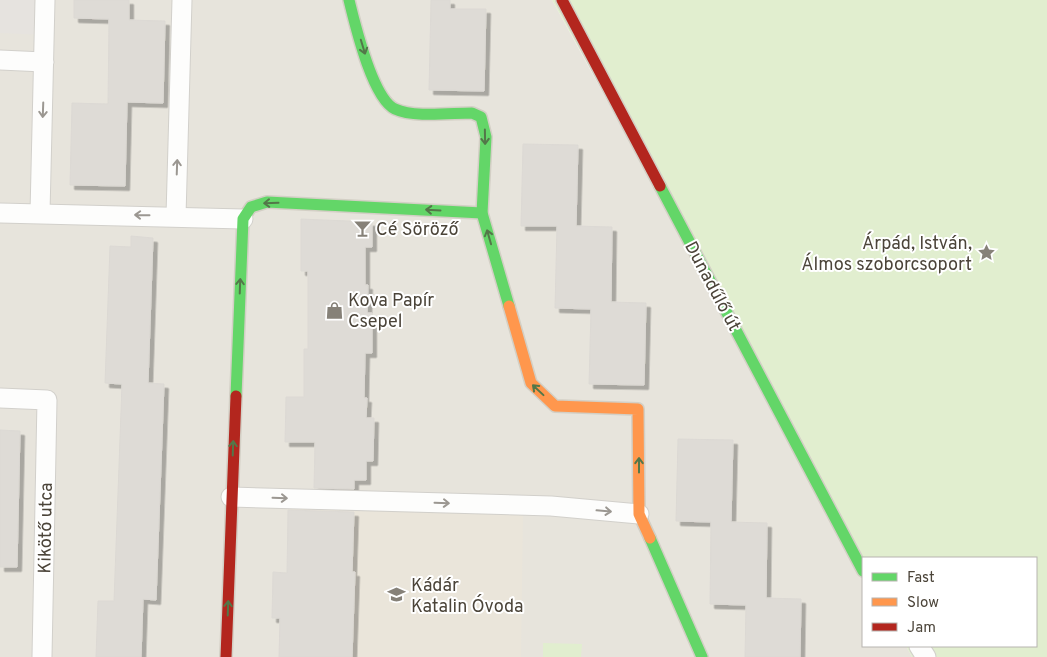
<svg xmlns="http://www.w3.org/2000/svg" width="1047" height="657" font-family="Overpass,sans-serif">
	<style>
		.residential { fill: #e7e4dc }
		.education { fill: #eae5da }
		.green { fill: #e1eecf }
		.parking { fill: #e6e3df }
		.building { fill: #dedbd6; stroke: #dcd9d4; filter: url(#shadow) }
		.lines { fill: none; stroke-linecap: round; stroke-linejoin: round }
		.street-casing { stroke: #d2d0cb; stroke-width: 21 }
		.fast-casing { stroke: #d3cfc5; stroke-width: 14 }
		.slow-casing { stroke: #d3cfc5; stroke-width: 14 }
		.jam-casing { stroke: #d3cfc5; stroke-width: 14 }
		.street { stroke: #fdfdfc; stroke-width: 19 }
		.fast { stroke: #63d668; stroke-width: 11 }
		.slow { stroke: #ff974d; stroke-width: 11 }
		.jam { stroke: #b3261e; stroke-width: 11 }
		.oneway { stroke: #537749 }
		.oneway2 { stroke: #9b9791 }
		.labels { text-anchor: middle; stroke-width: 4; stroke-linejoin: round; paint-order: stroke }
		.poi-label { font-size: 18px; fill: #4b4439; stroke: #fff; text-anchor: start }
		.street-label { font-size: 18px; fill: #4b4439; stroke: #fff }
	</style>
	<defs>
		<filter id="shadow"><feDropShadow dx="4.5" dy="4.5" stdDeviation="0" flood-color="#0004"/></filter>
	</defs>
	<rect width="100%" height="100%" fill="#f4f2ee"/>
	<polygon class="residential" points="0,0 552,0 863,568 863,646 906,646 912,657 0,657"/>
	<polygon class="education" points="288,508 523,513 521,657 279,657 279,638 294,638 294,618 272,618 273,572 297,573 288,552"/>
	<g class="green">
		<polygon points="552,0 1047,0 1047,657 912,657 906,646 1036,646 1036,558 863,558"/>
		<polygon points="543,643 582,644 581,657 543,657"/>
	</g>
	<polygon class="parking" points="0,0 45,0 45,35 0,33"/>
	<g class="building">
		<polygon points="74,0 129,0 129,20 165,21 163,103 127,102 125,186 70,185 72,103 108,104 109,19 74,18"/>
		<polygon points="431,0 450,0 450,9 486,9 484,91 429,90"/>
		<polygon points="523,144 578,145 576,226 612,227 611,302 646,303 644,385 589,384 591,309 555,308 557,226 521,226"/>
		<polygon points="301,219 372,222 372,247 365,247 365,285 368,285 367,313 372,313 372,353 365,353 364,398 367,398 366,418 374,418 373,461 366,461 366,480 354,480 354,489 314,488 315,442 285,442 286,397 304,397 304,349 308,349 308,271 301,271"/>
		<polygon points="131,236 153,238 148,383 164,384 156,600 143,599 141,657 96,657 98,601 114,601 122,384 105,383 110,246 131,247"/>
		<polygon points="0,430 20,431 17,567 0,567"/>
		<polygon points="678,439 733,440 731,522 767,523 766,598 801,599 800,657 745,657 746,605 710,604 711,522 676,521"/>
		<polygon points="288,510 354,512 352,572 355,572 352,657 279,657 280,618 272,618 273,572 287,573"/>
	</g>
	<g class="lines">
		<defs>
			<g id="street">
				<polyline points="0,60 44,62"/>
				<polyline points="0,213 243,219"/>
				<polyline points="40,213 45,0"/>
				<polyline points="176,216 182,0"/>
				<polyline points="0,398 47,400 42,657"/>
				<polyline points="231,497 551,506 639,514"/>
				<polyline points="919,646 926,657"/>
			</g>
			<g id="fast">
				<path d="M349 0C355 24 372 98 395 109 414 118 451 113 472 113L481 117 486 137 482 213 509 306"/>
				<polyline points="660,186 863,571"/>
				<polyline points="236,396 243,219 251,207 267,202 482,213"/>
				<polyline points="650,538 702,657"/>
			</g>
			<polyline id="slow" points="509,306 531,383 555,406 638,409 639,514 650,538"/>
			<g id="jam">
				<polyline points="562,0 660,186"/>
				<polyline points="226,657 236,396"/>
			</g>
		</defs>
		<use href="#street" class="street-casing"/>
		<use href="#fast" class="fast-casing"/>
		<use href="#slow" class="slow-casing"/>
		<use href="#jam" class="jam-casing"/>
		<use href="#street" class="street"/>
		<use href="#fast" class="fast"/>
		<use href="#slow" class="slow"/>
		<use href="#jam" class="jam"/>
	</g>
	<defs><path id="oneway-shaft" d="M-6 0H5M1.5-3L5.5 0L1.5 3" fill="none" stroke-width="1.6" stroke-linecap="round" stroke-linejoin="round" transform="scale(1.25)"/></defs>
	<g class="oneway">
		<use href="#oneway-shaft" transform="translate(363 47) rotate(73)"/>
		<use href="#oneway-shaft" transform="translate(485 137) rotate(89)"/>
		<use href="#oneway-shaft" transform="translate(271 203) rotate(178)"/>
		<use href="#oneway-shaft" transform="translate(433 210) rotate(-177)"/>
		<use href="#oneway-shaft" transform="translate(489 237) rotate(-106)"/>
		<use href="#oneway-shaft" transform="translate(240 286) rotate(-88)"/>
		<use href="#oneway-shaft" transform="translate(538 390) rotate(-137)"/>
		<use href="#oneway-shaft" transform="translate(233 448) rotate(-88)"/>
		<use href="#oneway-shaft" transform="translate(639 465) rotate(-90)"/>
		<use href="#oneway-shaft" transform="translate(228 608) rotate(-88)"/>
	</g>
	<g class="oneway2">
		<use href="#oneway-shaft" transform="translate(43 110) rotate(92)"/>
		<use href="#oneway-shaft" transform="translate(177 167) rotate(-88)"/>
		<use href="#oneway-shaft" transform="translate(142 215) rotate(-179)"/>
		<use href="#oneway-shaft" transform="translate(280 498) rotate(2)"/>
		<use href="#oneway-shaft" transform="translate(442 503) rotate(2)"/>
		<use href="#oneway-shaft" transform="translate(604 511) rotate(5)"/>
	</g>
	<defs>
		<symbol id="bar-bare" viewBox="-9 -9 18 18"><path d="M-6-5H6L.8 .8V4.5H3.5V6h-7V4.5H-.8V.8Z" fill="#868178" stroke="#fff" stroke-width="2.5" paint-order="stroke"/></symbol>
		<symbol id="sight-bare" viewBox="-9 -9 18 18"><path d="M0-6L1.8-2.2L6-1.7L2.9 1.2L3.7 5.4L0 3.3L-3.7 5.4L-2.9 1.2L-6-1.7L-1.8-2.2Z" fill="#868178" stroke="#fff" stroke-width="2.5" paint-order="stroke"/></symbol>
		<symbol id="shop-bare" viewBox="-9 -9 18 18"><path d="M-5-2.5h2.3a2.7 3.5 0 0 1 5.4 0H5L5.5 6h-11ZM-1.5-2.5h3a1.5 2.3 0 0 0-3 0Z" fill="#868178" stroke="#fff" stroke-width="2.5" paint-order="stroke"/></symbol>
		<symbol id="school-bare" viewBox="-9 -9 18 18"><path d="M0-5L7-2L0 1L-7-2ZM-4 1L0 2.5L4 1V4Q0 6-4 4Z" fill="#868178" stroke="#fff" stroke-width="2.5" paint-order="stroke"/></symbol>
	</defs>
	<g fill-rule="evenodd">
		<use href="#bar-bare" x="350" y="216" width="25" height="25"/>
		<use href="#sight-bare" x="974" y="240" width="25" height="25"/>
		<use href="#shop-bare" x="322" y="298" width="25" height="25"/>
		<use href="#school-bare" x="384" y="582" width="25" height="25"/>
	</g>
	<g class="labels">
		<g class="poi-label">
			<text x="376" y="235">Cé Söröző</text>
			<text x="972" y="249" text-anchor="end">Árpád, István,<tspan x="972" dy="21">Álmos szoborcsoport</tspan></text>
			<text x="348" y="306">Kova Papír<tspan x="348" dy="21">Csepel</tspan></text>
			<text x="411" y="591">Kádár<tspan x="411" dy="21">Katalin Óvoda</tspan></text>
		</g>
		<g class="street-label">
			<text transform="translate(713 286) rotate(62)" y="6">Dunadűlő út</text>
			<text transform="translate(45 528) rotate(-89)" y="6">Kikötő utca</text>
		</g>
	</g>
	<rect x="862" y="557" width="175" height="90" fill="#ffffff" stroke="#b7b4b0"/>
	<rect x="872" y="573" width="25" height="8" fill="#63d668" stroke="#b7b4b0"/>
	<text x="907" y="582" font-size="15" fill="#4b4439">Fast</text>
	<rect x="872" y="598" width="25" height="8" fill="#ff974d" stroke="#b7b4b0"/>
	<text x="907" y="607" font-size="15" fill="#4b4439">Slow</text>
	<rect x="872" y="623" width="25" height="8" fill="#b3261e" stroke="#b7b4b0"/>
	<text x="907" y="632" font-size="15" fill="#4b4439">Jam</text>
</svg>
